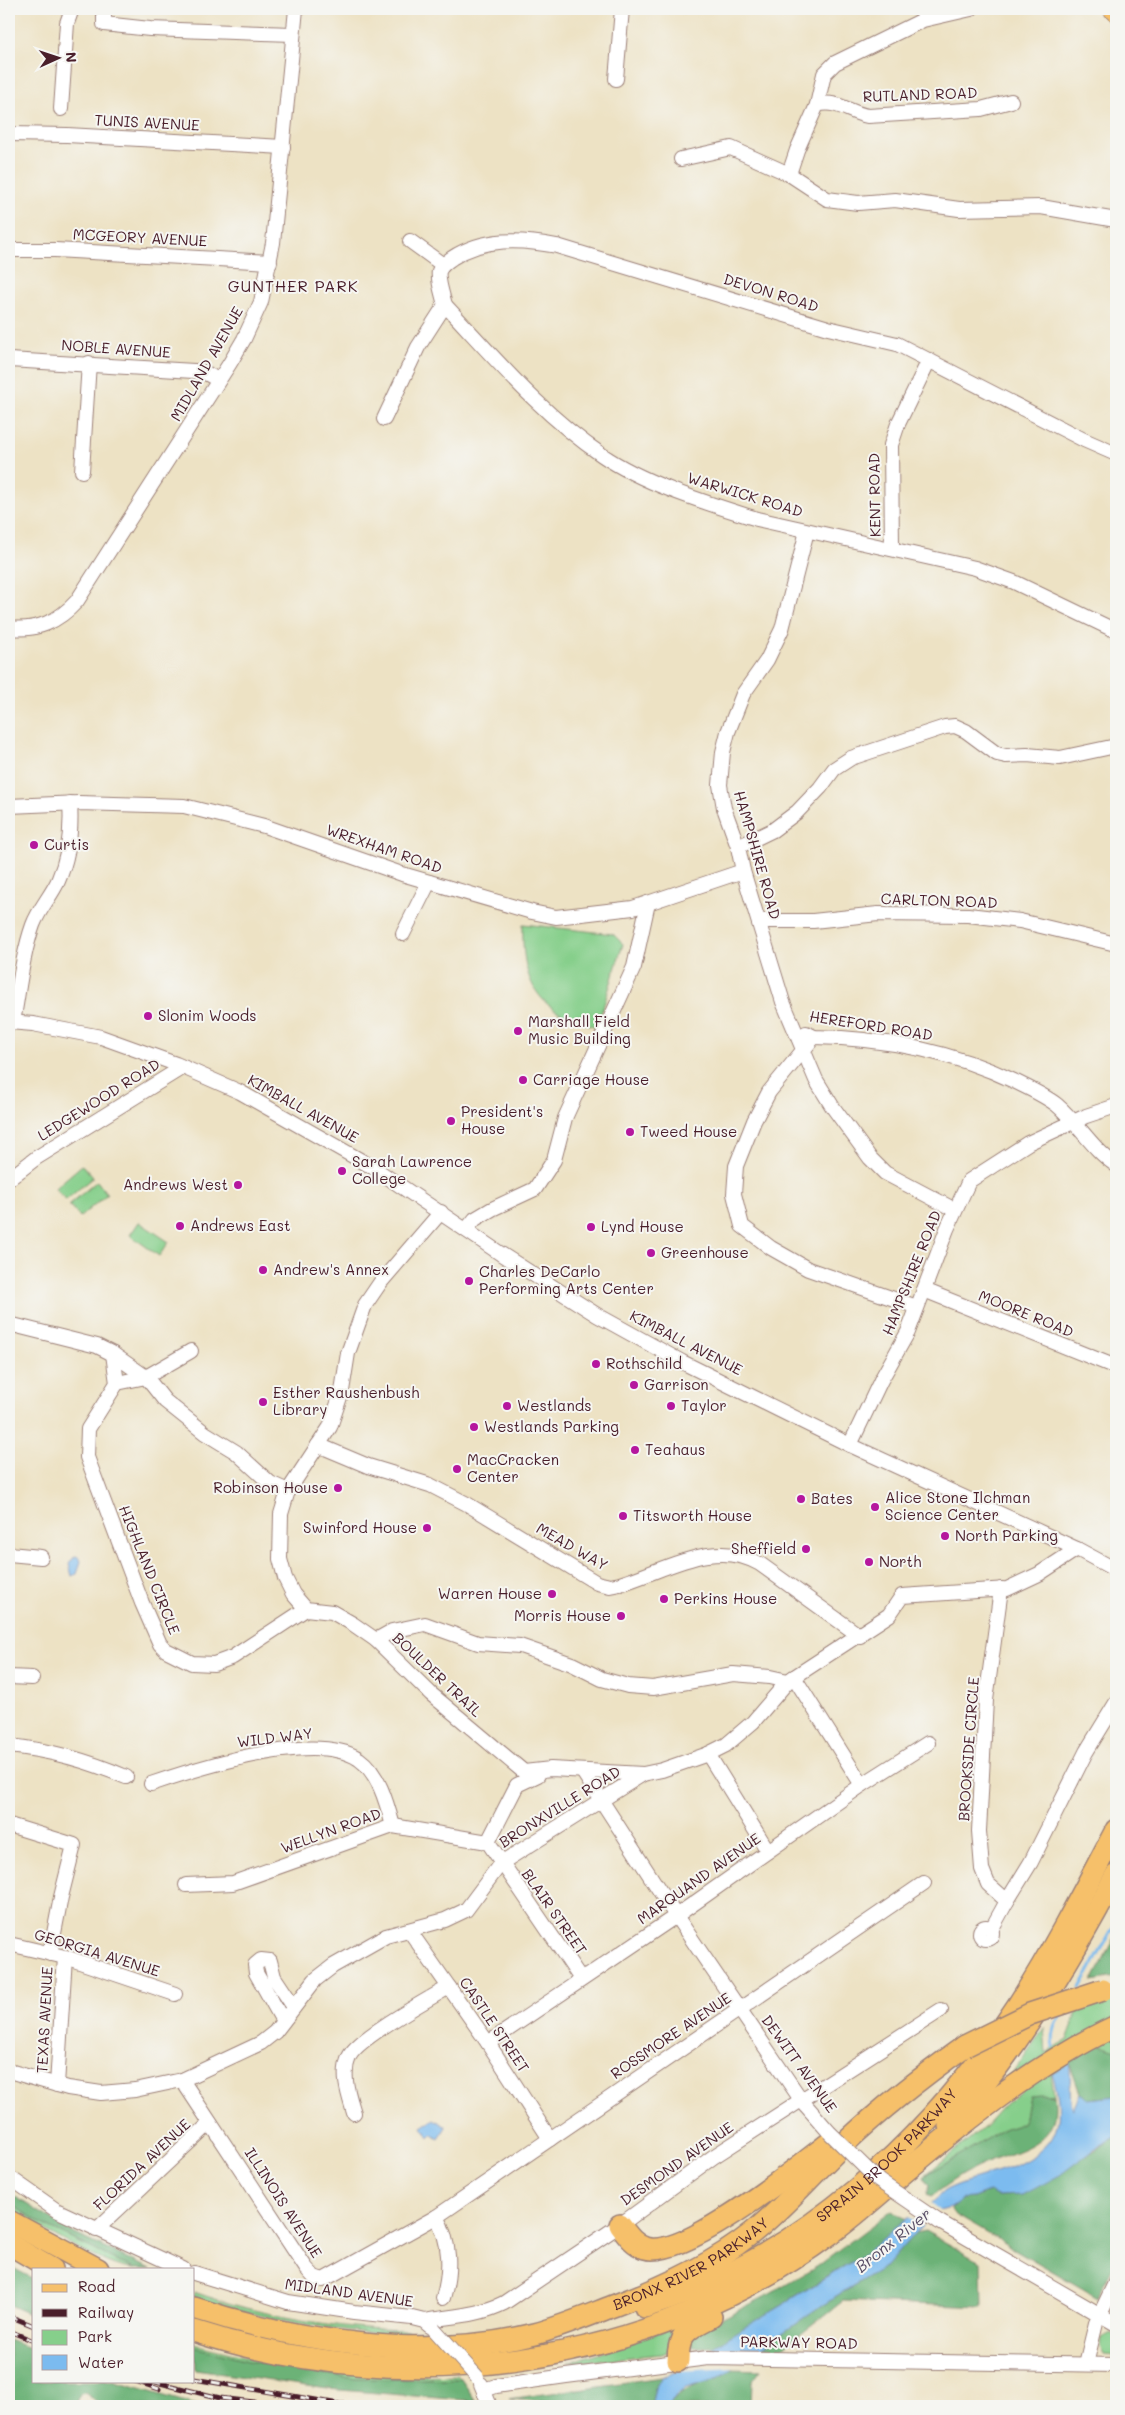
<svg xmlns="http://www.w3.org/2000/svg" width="1125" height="2415" font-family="Mali,sans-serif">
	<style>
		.green { fill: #86cf8b; stroke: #68775b }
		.forest { fill: #6cb277; stroke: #5b6851 }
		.water { fill: #7bbbef; stroke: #626d8d }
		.pier { fill: #ede2c4 }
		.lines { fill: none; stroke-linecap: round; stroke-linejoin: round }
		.stream { stroke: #7bbbef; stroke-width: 3 }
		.minor-casing { stroke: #9c8078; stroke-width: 16 }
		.major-casing { stroke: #9c8078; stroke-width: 20 }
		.highway-casing { stroke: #9c8078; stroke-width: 24 }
		.minor { stroke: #fff; stroke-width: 14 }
		.major { stroke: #f6c06b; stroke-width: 18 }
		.highway { stroke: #f6c06b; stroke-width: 21 }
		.rail-casing { stroke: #4a1f2b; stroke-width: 5 }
		.rail { stroke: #f6f6f2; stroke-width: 3; stroke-dasharray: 9; stroke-linecap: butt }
		.minor-bridge-casing { stroke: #9c8078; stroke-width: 16; stroke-linecap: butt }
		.highway-bridge-casing { stroke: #9c8078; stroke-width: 24; stroke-linecap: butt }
		.minor-bridge { stroke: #fff; stroke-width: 14 }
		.highway-bridge { stroke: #f6c06b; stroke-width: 21 }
		.poi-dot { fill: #b5179e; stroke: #f6f6f2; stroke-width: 2 }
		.labels { text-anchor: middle; stroke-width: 4; stroke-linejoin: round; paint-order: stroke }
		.street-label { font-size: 15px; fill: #4a1f2b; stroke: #f6f6f2 }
		.poi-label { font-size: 15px; fill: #4a1f2b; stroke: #f6f6f2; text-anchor: start }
		.neighbourhood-label { font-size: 16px; letter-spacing: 1px; fill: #4a1f2b; stroke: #f6f6f2 }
		.water-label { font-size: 16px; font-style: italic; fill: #594e66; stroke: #f6f6f2 }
	</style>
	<rect width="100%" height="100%" fill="#f6f6f2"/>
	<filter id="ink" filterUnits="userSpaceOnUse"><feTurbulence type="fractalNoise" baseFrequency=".02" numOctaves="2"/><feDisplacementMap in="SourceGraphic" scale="10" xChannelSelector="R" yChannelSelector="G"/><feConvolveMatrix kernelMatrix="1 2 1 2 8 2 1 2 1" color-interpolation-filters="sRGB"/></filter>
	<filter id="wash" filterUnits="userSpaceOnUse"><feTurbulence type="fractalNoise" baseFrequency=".0096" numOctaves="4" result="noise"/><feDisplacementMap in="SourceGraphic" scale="20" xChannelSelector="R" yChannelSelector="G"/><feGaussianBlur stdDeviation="1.12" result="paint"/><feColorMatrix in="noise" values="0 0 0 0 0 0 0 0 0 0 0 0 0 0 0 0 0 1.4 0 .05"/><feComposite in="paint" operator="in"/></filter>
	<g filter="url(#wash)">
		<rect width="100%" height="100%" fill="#ede2c4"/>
		<g class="green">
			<path d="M523 924 613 934 623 944 597 1027C538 1012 521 984 523 924Z"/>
			<polygon points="82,1165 93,1177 66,1200 55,1188"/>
			<polygon points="97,1181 107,1194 80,1217 69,1205"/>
			<polygon points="139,1222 169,1242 159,1256 130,1235"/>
			<polygon points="1116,1996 1116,2017 1010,2077 1044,2028 1046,2053 1067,2040 1080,2005"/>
			<polygon points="1116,2034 1116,2050 1099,2045 1051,2073 1054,2095 1029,2095 1025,2117 1022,2123 1006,2128 924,2176 984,2127 1004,2105 1040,2077"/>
			<path d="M9 2203 42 2224 134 2269C105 2269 36 2224 9 2208Z"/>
			<path d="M194 2292C262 2316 335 2329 408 2330L415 2334 408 2336C334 2331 264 2320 194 2297Z"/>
			<polygon points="695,2320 667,2352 662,2354 568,2363"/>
			<polygon points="1111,2333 1116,2336 1116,2356 1105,2355 1101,2347 1102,2338"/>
			<path d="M194 2344C279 2367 368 2379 457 2375L461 2379H356L248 2361 197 2348 194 2347Z"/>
		</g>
		<g class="forest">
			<polygon points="1116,1936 1116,1977 1092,1981 1093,1980"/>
			<polygon points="1099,2044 1116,2050 1116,2096 1088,2099 1080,2093 1069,2063"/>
			<path d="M1040 2094 1054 2095C1063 2149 1010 2150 973 2169 958 2176 944 2187 931 2196L927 2194 930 2185 924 2176 1006 2128 1022 2123 1025 2117 1029 2095Z"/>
			<polygon points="1116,2137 1116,2262 1097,2297 954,2214 950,2208 957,2205 961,2199 973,2198 989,2192 997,2196 1023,2195"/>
			<polygon points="9,2193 75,2234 151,2269 134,2269 42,2224 9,2203"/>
			<polygon points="892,2210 906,2219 867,2252 713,2347 693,2347 690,2343 694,2333 770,2294 818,2266"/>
			<polygon points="925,2231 981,2262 982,2307 843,2301 783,2348 763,2347 823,2304 887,2265 915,2233"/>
			<polygon points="9,2266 34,2279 34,2316 9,2305"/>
			<polygon points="9,2340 34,2350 34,2381 112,2381 200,2406 102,2406 85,2393 80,2394 76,2406 9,2406"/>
			<polygon points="194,2347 248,2361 356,2379 461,2379 476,2401 328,2389 195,2370"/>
			<path d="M732 2369 761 2370 752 2382 751 2406H668C689 2381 708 2386 732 2369Z"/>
			<polygon points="662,2377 655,2388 651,2406 594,2406 509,2399"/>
		</g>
		<g class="water">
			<polygon points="75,1556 79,1557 81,1561 77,1574 72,1576 69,1564"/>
			<path d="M1069 2063C1072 2079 1068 2093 1073 2110L1080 2093 1088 2099 1116 2096V2137L1094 2149 1060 2175 1023 2195 997 2196 989 2192 973 2198 961 2199 957 2205 940 2210 915 2233 887 2265 823 2304 720 2378 686 2388 678 2394 668 2406H651L655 2388 662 2377C681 2371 700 2362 713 2347 763 2315 815 2286 865 2253 880 2243 892 2229 906 2219 914 2213 925 2210 932 2203 937 2199 940 2193 946 2190 980 2173 1024 2173 1050 2140 1064 2121 1058 2093 1052 2073Z"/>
			<polygon points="434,2119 446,2127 439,2138 433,2134 429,2138 422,2127"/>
		</g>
		<g class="pier">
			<polygon points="930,2202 943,2212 924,2227 906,2216"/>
			<polygon points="763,2348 738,2368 675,2371 708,2349"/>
		</g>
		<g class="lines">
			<g class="stream">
				<polyline points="1080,1988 1116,1923"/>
				<path d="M1054 2047C1051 2033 1056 2023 1064 2012"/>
			</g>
		</g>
	</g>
	<g filter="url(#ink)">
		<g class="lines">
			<defs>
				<g id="minor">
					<polyline points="104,9 104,24 150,29 293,34"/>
					<polyline points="616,79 622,9"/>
					<polyline points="817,105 824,74 835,63 923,20 971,9"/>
					<polyline points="61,109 67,23 72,9"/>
					<polyline points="9,134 67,135 283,147"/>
					<polyline points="681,159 731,148 789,174 827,199 858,203 895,200 959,209 1041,207 1116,220"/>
					<path d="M789 174 797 150 817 105C837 99 849 113 868 116L981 109 1011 101"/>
					<polyline points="410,241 443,265"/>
					<polyline points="9,250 55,250 270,262"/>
					<path d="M445 305C494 357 542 415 602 455 646 485 707 503 757 519L975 568 1014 582 1116 631"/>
					<path d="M445 305C443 296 437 280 439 271 442 264 447 262 452 258 484 237 521 239 557 246L828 328 897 344 1084 440 1116 454"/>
					<polyline points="9,360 194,371 204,372 218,380"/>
					<polyline points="384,419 418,347 445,305"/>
					<polyline points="82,471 89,363"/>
					<polyline points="807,531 782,629 767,660 743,694 728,732 723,752 720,785 724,808 738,847 743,871 783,1002 816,1080 832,1106 870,1158 885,1173 955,1210"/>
					<polyline points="892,548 891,445 898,424 929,360"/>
					<path d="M9 628C37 631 58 622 77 601L230 363 244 339 261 302 273 243 296 9"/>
					<polyline points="9,806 79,803 184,806 264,826 402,874 532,912 556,917 633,908 743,871"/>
					<polyline points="738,847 773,830 797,812 820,788 834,769 851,758 945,727 955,726 966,731 997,754 1006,756 1027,755 1060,758 1116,746"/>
					<polyline points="759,921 813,921 878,914 968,915 1020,921 1116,944"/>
					<polyline points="403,934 429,882"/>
					<polyline points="9,1022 33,1024 101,1037 176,1064 240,1092 374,1168 501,1254 597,1315 682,1362 850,1445 1077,1549 1116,1570"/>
					<path d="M13 1022C19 990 22 956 33 925 39 909 51 896 58 881 69 856 72 831 70 803"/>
					<path d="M806 1033 814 1037C883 1038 951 1051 1014 1081 1028 1088 1044 1095 1057 1105 1078 1123 1093 1150 1116 1165"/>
					<polyline points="814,1037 769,1092 754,1121 736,1166 734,1194 742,1226 771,1248 808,1269 917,1307"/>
					<polyline points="9,1179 36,1158 183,1067"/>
					<polyline points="441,1212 380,1283 365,1305 348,1353 342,1391 330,1427 288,1491 281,1514 280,1559 285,1578 293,1594 306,1609 332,1612 353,1624 376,1640 431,1694 524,1772 551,1769 643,1774"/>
					<polyline points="466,1230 475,1219 492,1209 535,1189 554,1160 565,1118 634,967 648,903"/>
					<polyline points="924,1290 1116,1367"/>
					<polyline points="9,1324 97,1346 113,1354 146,1377 165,1401 205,1433 236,1452 270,1483 288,1491"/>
					<polyline points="113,1354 117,1383 88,1429 87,1457 142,1603 160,1644 166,1650 192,1663 214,1664 233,1657 306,1609"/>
					<polyline points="117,1383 146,1377 191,1351"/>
					<path d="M318 1445 368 1466 430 1485 467 1504 597 1583 610 1586 620 1584C664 1571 715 1537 760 1564L860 1636"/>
					<polyline points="850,1445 881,1380 908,1332 947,1229 969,1181 1028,1143 1086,1116 1116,1106"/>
					<polyline points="9,1554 41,1557"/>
					<polyline points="1001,1589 986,1700 979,1831 982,1869 988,1884 1007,1901 1031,1862 1086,1752 1116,1703"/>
					<polyline points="376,1640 392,1631 425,1624 478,1643 520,1646 572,1664 602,1679 628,1686 653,1688 733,1674 770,1677 788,1681"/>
					<polyline points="9,1677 32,1678"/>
					<polyline points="794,1677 862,1785"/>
					<path d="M9 1746C49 1750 89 1761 126 1777"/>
					<polyline points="708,1754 768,1851"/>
					<polyline points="583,1772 676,1916 802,2101 829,2132"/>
					<path d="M151 1784C198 1768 315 1730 359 1759 379 1773 387 1804 393 1826"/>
					<polyline points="9,1825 74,1845 61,1897 50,1954"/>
					<polyline points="488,1842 581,1979"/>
					<polyline points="488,1842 517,1785 538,1775"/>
					<polyline points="186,1885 233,1883 393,1826 488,1842"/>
					<circle cx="986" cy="1933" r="6"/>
					<polyline points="409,1930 488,2043 550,2139"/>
					<polyline points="991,1930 1007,1901"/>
					<polyline points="9,1944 65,1957 175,1994"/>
					<polyline points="283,2021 256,1973 255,1965 261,1960 270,1961 274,1977 294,2007"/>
					<polyline points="488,2043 676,1916 862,1785 928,1743"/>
					<polyline points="9,2071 68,2088 101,2093 135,2090 182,2080 261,2043 275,2032 315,1980 333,1966 386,1936 445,1920 466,1910 501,1863 643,1774 662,1770 708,1754 726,1745 753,1722 788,1681 889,1615 902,1596 1007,1589 1039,1574 1077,1549"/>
					<polyline points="182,2080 306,2268 314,2277 323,2280 436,2217 924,1883"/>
					<polyline points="57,2085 65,1957"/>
					<path d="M354 2113C349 2096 341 2075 349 2057 357 2038 429 1999 449 1987"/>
					<polyline points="9,2177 56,2210 183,2269"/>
					<path d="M436 2217C451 2241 451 2272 443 2298"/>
					<polyline points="938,2221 1116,2324"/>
					<polyline points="96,2230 210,2123"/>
					<polyline points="194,2273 288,2302 354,2312 412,2318 424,2321 430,2326"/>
					<path d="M424 2321C451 2316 478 2316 504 2303L620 2225 713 2157 941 2010"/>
					<polyline points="1086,2364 1096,2323 1116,2281"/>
					<polyline points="481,2384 490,2406"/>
					<polyline points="484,2390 496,2386 566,2376 708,2358 1116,2365"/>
				</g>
				<polyline id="major" points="1112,9 1116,12"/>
				<g id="highway">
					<path d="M949 2126C1017 2051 1068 1964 1116 1875"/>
					<polyline points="9,2221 98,2269"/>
					<path d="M620 2225C627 2234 633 2244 645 2248 684 2260 795 2169 828 2144"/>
					<polyline points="9,2244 52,2269"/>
					<path id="s1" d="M645 2307C802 2259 929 2140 1018 2005 1054 1949 1085 1889 1116 1830"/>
					<path id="s2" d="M194 2308C299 2342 426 2361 535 2334 561 2327 587 2316 613 2306 662 2288 711 2266 752 2233 786 2206 814 2172 846 2142 883 2107 923 2076 965 2046"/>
					<path d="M194 2331C408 2401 648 2368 830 2234 855 2216 878 2195 901 2175 966 2120 1039 2062 1116 2026"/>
					<path d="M678 2361C678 2332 688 2329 711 2317"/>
				</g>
			</defs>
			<use href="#minor" class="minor-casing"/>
			<use href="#major" class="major-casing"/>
			<use href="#highway" class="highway-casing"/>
			<use href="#minor" class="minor"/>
			<use href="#major" class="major"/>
			<use href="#highway" class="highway"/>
			<defs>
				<g id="rail">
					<polyline points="9,2316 34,2326"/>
					<polyline points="9,2331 34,2341"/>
					<polyline points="194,2379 339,2404 386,2406"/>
					<polyline points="135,2381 159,2389"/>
					<polyline points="152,2381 220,2398 286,2406"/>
				</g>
			</defs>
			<use href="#rail" class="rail-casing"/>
			<use href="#rail" class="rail"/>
			<defs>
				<g id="minor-bridge">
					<polyline points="829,2132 879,2181 938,2221"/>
					<polyline points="434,2329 477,2377"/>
				</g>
				<polyline id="highway-bridge" points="965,2046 1030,2014 1103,1990"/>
			</defs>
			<use href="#minor-bridge" class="minor-bridge-casing"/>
			<use href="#highway-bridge" class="highway-bridge-casing"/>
			<use href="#minor-bridge" class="minor-bridge"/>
			<use href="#highway-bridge" class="highway-bridge"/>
		</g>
	</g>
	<g class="poi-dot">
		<circle cx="34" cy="845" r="5"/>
		<circle cx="148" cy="1016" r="5"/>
		<circle cx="518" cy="1031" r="5"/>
		<circle cx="523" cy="1080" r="5"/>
		<circle cx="451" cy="1121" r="5"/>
		<circle cx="630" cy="1132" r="5"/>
		<circle cx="342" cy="1171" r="5"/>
		<circle cx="238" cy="1185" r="5"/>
		<circle cx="180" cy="1226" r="5"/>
		<circle cx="591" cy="1227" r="5"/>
		<circle cx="651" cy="1253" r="5"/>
		<circle cx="263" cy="1270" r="5"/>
		<circle cx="469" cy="1281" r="5"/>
		<circle cx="596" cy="1364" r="5"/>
		<circle cx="634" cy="1385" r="5"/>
		<circle cx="263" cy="1402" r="5"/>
		<circle cx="507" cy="1406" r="5"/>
		<circle cx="671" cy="1406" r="5"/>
		<circle cx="474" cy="1427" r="5"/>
		<circle cx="635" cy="1450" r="5"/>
		<circle cx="457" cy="1469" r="5"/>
		<circle cx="338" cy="1488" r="5"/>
		<circle cx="801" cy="1499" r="5"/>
		<circle cx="875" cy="1507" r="5"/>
		<circle cx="623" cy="1516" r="5"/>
		<circle cx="427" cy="1528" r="5"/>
		<circle cx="945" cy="1536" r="5"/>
		<circle cx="806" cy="1549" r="5"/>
		<circle cx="869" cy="1562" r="5"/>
		<circle cx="552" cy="1594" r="5"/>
		<circle cx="664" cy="1599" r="5"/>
		<circle cx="621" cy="1616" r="5"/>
	</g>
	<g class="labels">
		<g class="street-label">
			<text transform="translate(920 95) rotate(-2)" y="5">RUTLAND ROAD</text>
			<text transform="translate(147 123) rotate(3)" y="5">TUNIS AVENUE</text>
			<text transform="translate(140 238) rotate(3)" y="5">MCGEORY AVENUE</text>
			<text transform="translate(771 293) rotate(17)" y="5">DEVON ROAD</text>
			<text transform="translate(116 349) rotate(4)" y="5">NOBLE AVENUE</text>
			<text transform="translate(207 364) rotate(-60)" y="5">MIDLAND AVENUE</text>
			<text transform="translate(745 495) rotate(17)" y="5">WARWICK ROAD</text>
			<text transform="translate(875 495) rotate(-91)" y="5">KENT ROAD</text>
			<text transform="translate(384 849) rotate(19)" y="5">WREXHAM ROAD</text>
			<text transform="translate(757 855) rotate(74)" y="5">HAMPSHIRE ROAD</text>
			<text transform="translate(939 901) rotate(2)" y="5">CARLTON ROAD</text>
			<text transform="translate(871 1026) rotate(9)" y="5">HEREFORD ROAD</text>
			<text transform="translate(99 1100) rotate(-32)" y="5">LEDGEWOOD ROAD</text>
			<text transform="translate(303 1109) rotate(29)" y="5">KIMBALL AVENUE</text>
			<text transform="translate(912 1273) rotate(-68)" y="5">HAMPSHIRE ROAD</text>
			<text transform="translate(1026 1314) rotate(22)" y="5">MOORE ROAD</text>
			<text transform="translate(686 1343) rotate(27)" y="5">KIMBALL AVENUE</text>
			<text transform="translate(572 1547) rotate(30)" y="5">MEAD WAY</text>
			<text transform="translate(149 1570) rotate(68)" y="5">HIGHLAND CIRCLE</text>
			<text transform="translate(437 1675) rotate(43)" y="5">BOULDER TRAIL</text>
			<text transform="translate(275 1738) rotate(-7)" y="5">WILD WAY</text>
			<text transform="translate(969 1749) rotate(-86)" y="5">BROOKSIDE CIRCLE</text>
			<text transform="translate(560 1807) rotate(-32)" y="5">BRONXVILLE ROAD</text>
			<text transform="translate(331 1831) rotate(-20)" y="5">WELLYN ROAD</text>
			<text transform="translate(699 1879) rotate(-35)" y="5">MARQUAND AVENUE</text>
			<text transform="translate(554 1912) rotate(55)" y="5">BLAIR STREET</text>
			<text transform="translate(97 1953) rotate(17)" y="5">GEORGIA AVENUE</text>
			<text transform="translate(45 2020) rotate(-87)" y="5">TEXAS AVENUE</text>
			<text transform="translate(494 2025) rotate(56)" y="5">CASTLE STREET</text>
			<text transform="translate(671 2036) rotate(-34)" y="5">ROSSMORE AVENUE</text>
			<text transform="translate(799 2064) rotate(54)" y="5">DEWITT AVENUE</text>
			<text dy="5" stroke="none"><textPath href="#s1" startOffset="289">SPRAIN BROOK PARKWAY</textPath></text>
			<text transform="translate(677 2164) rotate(-35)" y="5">DESMOND AVENUE</text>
			<text transform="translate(142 2165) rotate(-43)" y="5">FLORIDA AVENUE</text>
			<text transform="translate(283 2203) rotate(57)" y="5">ILLINOIS AVENUE</text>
			<text dy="5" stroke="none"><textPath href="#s2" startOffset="518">BRONX RIVER PARKWAY</textPath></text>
			<text transform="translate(349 2293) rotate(8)" y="5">MIDLAND AVENUE</text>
			<text transform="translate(799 2343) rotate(1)" y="5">PARKWAY ROAD</text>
		</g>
		<g class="poi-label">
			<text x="44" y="850">Curtis</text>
			<text x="158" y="1021">Slonim Woods</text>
			<text x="528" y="1027">Marshall Field<tspan x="528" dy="17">Music Building</tspan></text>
			<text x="533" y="1085">Carriage House</text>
			<text x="461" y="1117">President's<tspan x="461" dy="17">House</tspan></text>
			<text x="640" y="1137">Tweed House</text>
			<text x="352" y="1167">Sarah Lawrence<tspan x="352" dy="17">College</tspan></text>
			<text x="228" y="1190" text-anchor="end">Andrews West</text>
			<text x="190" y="1231">Andrews East</text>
			<text x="601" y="1232">Lynd House</text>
			<text x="661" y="1258">Greenhouse</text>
			<text x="273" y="1275">Andrew's Annex</text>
			<text x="479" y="1277">Charles DeCarlo<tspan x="479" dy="17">Performing Arts Center</tspan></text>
			<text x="606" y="1369">Rothschild</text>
			<text x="644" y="1390">Garrison</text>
			<text x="273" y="1398">Esther Raushenbush<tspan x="273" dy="17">Library</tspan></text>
			<text x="517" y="1411">Westlands</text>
			<text x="681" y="1411">Taylor</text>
			<text x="484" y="1432">Westlands Parking</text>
			<text x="645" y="1455">Teahaus</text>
			<text x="467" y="1465">MacCracken<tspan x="467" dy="17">Center</tspan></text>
			<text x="328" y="1493" text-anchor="end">Robinson House</text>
			<text x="885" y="1503">Alice Stone Ilchman<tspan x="885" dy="17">Science Center</tspan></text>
			<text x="811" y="1504">Bates</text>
			<text x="633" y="1521">Titsworth House</text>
			<text x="417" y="1533" text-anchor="end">Swinford House</text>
			<text x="955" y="1541">North Parking</text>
			<text x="796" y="1554" text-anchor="end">Sheffield</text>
			<text x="879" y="1567">North</text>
			<text x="542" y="1599" text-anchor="end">Warren House</text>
			<text x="674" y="1604">Perkins House</text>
			<text x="611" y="1621" text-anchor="end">Morris House</text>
		</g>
		<g class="neighbourhood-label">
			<text x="293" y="292">GUNTHER PARK</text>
		</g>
		<g class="water-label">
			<text transform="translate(893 2240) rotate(-39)" y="6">Bronx River</text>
		</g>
	</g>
	<rect width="1125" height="2415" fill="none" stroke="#f6f6f2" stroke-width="30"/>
	<rect x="32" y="2268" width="162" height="115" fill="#f6f6f2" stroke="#b1a0a2"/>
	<rect x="42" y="2284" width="25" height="8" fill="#f6c06b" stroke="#b1a0a2"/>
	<text x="78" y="2292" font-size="15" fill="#4a1f2b">Road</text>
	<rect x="42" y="2309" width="25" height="8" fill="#4a1f2b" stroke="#b1a0a2"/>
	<text x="78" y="2318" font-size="15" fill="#4a1f2b">Railway</text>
	<rect x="42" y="2330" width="25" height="15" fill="#86cf8b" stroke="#b1a0a2"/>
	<text x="78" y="2342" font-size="15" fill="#4a1f2b">Park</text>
	<rect x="42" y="2355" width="25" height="15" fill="#7bbbef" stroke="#b1a0a2"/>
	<text x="78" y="2368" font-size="15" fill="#4a1f2b">Water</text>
	<g transform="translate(58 58) rotate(87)" stroke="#f6f6f2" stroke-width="4" paint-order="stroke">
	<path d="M0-4L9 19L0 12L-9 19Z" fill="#4a1f2b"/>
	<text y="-8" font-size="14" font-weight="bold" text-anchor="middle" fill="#4a1f2b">N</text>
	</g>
</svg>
